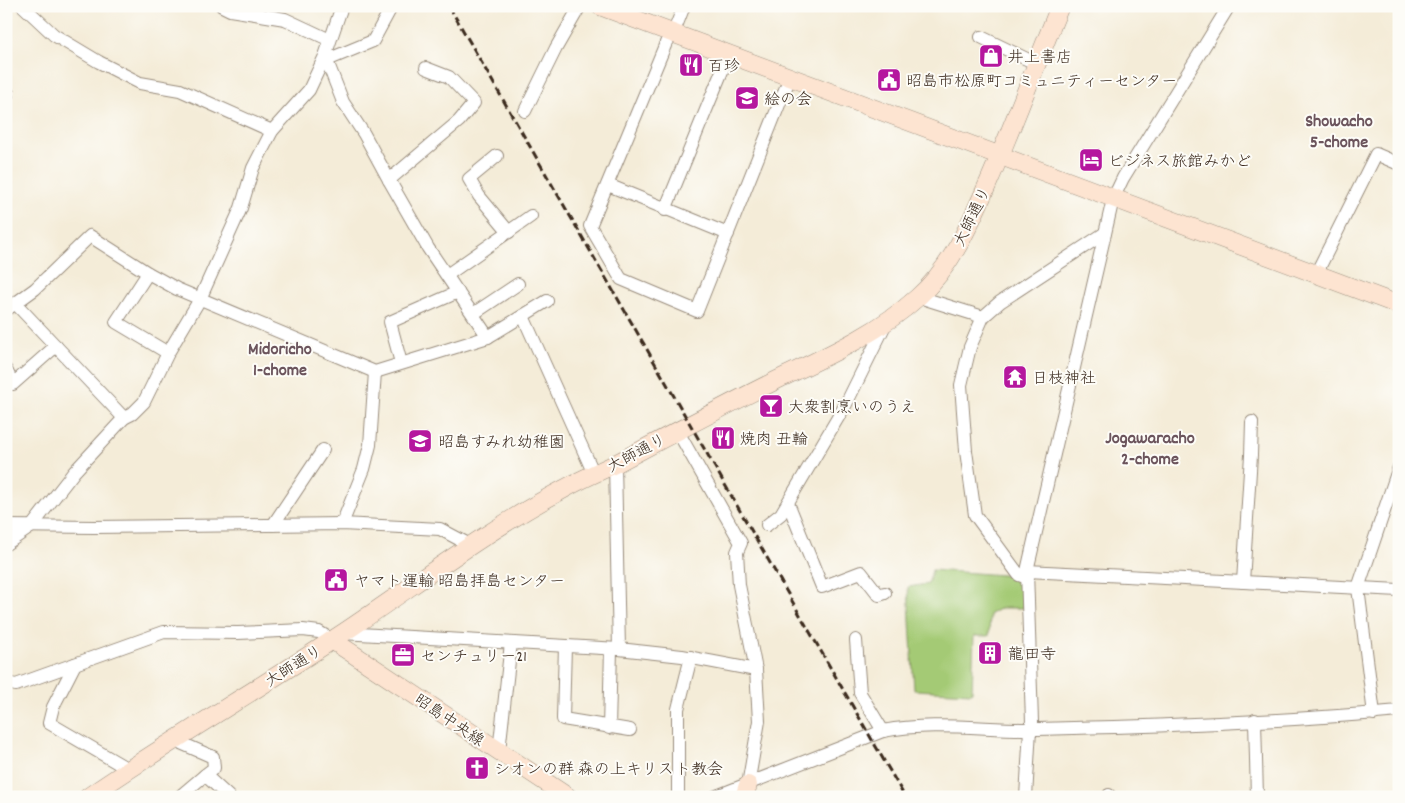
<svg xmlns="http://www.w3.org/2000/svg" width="1405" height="803" font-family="Dekko,'Klee One',sans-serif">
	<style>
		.green { fill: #a4ca75; stroke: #707a4a }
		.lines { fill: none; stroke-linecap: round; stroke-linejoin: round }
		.street-casing { stroke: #988b7b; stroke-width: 14 }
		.secondary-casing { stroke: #988b7b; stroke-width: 19 }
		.street { stroke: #fff; stroke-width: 12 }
		.secondary { stroke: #fde4d1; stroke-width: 18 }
		.rail { stroke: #3b2a1e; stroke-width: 3; stroke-dasharray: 8 4; stroke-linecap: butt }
		.labels { text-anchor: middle; stroke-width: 4; stroke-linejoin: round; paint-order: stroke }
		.poi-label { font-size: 16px; fill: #3b2a1e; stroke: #fdfcf7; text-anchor: start }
		.street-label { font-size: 16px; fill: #3b2a1e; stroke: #fdfcf7 }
		.neighbourhood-label { font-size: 18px; font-weight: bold; fill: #6c555d; stroke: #fdfcf7 }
	</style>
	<rect width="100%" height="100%" fill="#fdfcf7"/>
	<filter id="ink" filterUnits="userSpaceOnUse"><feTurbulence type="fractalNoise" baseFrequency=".02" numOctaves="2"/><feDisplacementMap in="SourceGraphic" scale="10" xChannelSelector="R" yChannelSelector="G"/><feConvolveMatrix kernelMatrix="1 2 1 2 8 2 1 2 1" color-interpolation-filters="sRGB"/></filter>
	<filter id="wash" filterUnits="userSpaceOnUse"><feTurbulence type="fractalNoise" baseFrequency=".0096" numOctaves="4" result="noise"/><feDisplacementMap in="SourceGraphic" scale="20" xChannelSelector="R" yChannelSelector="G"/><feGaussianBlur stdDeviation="1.12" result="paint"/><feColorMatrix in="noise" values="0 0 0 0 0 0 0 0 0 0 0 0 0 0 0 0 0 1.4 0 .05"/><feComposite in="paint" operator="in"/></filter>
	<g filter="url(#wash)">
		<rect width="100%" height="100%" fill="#f4ecd8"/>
		<polygon class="green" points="932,570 1017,576 1025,583 1024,608 1001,608 990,614 989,636 974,636 972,693 914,690 908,587 928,584"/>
	</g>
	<g filter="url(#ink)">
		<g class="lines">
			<defs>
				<g id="street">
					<polyline points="23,6 54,35 99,62 140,83 180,90 272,131"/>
					<polyline points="222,6 230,10 285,19 330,40"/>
					<polyline points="684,6 673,34 666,43 590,226 621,279 697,311 790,77"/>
					<polyline points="981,37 1037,64"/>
					<polyline points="325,56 343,102 364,134 389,180 428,248 488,337"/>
					<polyline points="327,60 373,41 392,6"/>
					<polyline points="6,92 8,93 6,95"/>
					<polyline points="525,111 556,48 580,6"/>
					<polyline points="497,156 469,179 479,196 509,232"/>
					<polyline points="389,180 459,121 474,103 449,77 426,68"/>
					<polyline points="608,185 728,234"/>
					<polyline points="665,210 729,54"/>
					<polyline points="148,273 116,322 168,353"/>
					<polyline points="1316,274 1376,154 1399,164"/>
					<polyline points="447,275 531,216"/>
					<polyline points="919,297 983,317"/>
					<polyline points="16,304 124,418"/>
					<polyline points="6,310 35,289 90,236 148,273 177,289 375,372 488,337 547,301"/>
					<polyline points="473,314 518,284"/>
					<polyline points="523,316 594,474"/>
					<polyline points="401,363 390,322 458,292"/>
					<polyline points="6,370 13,384 56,346"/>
					<polyline points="677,430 741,543 737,552 739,585 756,670 759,721 748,785"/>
					<polyline points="615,464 619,649"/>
					<polyline points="788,503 822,587 861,572 879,595 885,593"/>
					<polyline points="342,524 364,469 370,445 375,372"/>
					<polyline points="273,525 323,450"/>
					<polyline points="767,525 781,514 846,404 886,323"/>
					<polyline points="6,526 94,527 342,524 440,529 470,545"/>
					<polyline points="6,544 32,526 74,472 124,418 132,414 144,402 168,353 200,299 241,208 253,168 272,131 309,90 325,56 342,6"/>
					<polyline points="1027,571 1399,590"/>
					<polyline points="1028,578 1019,575 975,515 966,451 961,385 970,347 983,317 1000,302 1105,233"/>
					<polyline points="1243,582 1251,455 1252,422"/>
					<polyline points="342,633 619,649 682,656 756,670"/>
					<polyline points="856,640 860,693 883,731"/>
					<polyline points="565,646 563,719 630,730"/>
					<polyline points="75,664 53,707 49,723 128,769"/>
					<polyline points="6,683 16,685 164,632 238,633 303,630 319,632 332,640"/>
					<polyline points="1374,714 1358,588 1399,467"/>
					<polyline points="1255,720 1257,797"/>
					<polyline points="609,728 611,649"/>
					<polyline points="174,740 213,757 214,768 205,775 229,797"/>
					<polyline points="499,751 511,643"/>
					<polyline points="179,797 205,775"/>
					<polyline points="678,797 678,709 691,657"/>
					<path d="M714 797 883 731C934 721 987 730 1038 729 1158 726 1280 722 1399 711"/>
					<polyline points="1026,797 1030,729 1032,722 1027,571 1113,199 1123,178 1229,6"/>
					<polyline points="1108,797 1109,795"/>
				</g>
				<g id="secondary">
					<polyline points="600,6 1399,305"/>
					<polyline points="332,640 568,797"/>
					<path d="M88 797C171 740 257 690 340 635 415 585 485 531 564 489 581 479 599 472 617 463 670 435 724 406 779 379 827 356 877 334 918 297 952 267 971 222 989 181 1014 124 1036 64 1060 6"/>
					<polyline points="744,797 748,785"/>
				</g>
			</defs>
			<use href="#street" class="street-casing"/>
			<use href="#secondary" class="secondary-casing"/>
			<use href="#street" class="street"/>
			<use href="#secondary" class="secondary"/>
			<polyline class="rail" points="449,6 905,797"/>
		</g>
	</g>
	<defs>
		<symbol id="shop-square" viewBox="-11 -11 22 22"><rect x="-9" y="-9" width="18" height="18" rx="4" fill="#b5179e" stroke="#fdfcf7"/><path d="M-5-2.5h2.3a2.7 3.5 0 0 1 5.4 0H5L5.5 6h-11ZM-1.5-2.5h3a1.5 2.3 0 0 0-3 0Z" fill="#fff"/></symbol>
		<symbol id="restaurant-square" viewBox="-11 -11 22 22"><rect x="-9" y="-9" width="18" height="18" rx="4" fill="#b5179e" stroke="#fdfcf7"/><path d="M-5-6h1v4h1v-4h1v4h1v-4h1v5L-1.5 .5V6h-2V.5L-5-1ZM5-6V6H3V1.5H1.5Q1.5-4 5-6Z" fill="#fff"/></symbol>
		<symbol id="civic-square" viewBox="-11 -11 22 22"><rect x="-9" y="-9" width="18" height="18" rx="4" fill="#b5179e" stroke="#fdfcf7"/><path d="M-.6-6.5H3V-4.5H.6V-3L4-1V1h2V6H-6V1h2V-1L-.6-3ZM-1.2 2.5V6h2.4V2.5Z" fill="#fff"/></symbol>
		<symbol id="school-square" viewBox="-11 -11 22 22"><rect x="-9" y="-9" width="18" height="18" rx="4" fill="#b5179e" stroke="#fdfcf7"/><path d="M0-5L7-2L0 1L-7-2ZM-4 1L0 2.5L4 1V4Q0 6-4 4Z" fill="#fff"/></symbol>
		<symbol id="hotel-square" viewBox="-11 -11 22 22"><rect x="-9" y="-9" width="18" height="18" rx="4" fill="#b5179e" stroke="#fdfcf7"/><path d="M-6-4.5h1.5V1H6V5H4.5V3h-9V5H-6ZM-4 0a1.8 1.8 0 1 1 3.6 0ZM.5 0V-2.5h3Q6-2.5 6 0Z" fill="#fff"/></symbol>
		<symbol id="temple-square" viewBox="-11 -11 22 22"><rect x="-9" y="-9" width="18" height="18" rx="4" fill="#b5179e" stroke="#fdfcf7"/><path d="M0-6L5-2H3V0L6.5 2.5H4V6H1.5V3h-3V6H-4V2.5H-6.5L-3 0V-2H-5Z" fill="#fff"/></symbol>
		<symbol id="bar-square" viewBox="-11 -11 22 22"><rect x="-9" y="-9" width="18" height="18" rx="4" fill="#b5179e" stroke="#fdfcf7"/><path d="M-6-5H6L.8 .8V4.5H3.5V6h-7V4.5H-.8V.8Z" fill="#fff"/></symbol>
		<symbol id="building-square" viewBox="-11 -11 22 22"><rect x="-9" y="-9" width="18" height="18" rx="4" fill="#b5179e" stroke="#fdfcf7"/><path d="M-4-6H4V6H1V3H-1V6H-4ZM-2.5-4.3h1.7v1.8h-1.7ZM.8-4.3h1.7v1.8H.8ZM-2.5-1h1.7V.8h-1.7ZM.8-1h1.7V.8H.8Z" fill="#fff"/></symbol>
		<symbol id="office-square" viewBox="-11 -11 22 22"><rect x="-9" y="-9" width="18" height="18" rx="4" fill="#b5179e" stroke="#fdfcf7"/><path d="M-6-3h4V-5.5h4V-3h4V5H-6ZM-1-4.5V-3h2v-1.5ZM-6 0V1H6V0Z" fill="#fff"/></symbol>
		<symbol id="church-square" viewBox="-11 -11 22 22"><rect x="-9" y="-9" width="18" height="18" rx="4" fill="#b5179e" stroke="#fdfcf7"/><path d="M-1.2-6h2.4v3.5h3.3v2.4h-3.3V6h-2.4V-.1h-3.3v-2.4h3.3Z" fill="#fff"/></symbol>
	</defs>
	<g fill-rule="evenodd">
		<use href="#shop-square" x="977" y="42" width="28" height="28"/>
		<use href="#restaurant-square" x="677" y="51" width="28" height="28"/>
		<use href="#civic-square" x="875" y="66" width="28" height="28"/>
		<use href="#school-square" x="733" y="84" width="28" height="28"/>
		<use href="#hotel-square" x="1077" y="146" width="28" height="28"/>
		<use href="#temple-square" x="1001" y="363" width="28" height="28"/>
		<use href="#bar-square" x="757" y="392" width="28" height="28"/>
		<use href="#restaurant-square" x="709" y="424" width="28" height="28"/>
		<use href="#school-square" x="406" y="427" width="28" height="28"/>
		<use href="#civic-square" x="322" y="566" width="28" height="28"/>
		<use href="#building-square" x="976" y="639" width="28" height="28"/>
		<use href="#office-square" x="389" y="641" width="28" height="28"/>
		<use href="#church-square" x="463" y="754" width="28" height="28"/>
	</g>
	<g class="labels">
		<g class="poi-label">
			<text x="1008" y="62">井上書店</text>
			<text x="708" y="71">百珍</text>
			<text x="906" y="86">昭島市松原町コミュニティーセンター</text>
			<text x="764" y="104">絵の会</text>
			<text x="1108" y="166">ビジネス旅館みかど</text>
			<text x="1032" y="383">日枝神社</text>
			<text x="788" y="412">大衆割烹いのうえ</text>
			<text x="740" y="444">焼肉 丑輪</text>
			<text x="438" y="447">昭島すみれ幼稚園</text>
			<text x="354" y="586">ヤマト運輸 昭島拝島センター</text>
			<text x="1008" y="659">龍田寺</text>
			<text x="420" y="661">センチュリー21</text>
			<text x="494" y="774">シオンの群 森の上キリスト教会</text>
		</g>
		<g class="street-label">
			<text transform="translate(971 216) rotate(-64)" y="6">大師通り</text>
			<text transform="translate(636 452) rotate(-28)" y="6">大師通り</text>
			<text transform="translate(293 665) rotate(-32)" y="6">大師通り</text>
			<text transform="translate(450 719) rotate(34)" y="6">昭島中央線</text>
		</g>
		<g class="neighbourhood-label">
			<text x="1339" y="126">Showacho<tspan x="1339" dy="21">5-chome</tspan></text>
			<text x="280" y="354">Midoricho<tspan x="280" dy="21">1-chome</tspan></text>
			<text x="1150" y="443">Jogawaracho<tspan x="1150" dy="21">2-chome</tspan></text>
		</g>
	</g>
	<rect width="1405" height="803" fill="none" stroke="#fdfcf7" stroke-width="25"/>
</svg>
